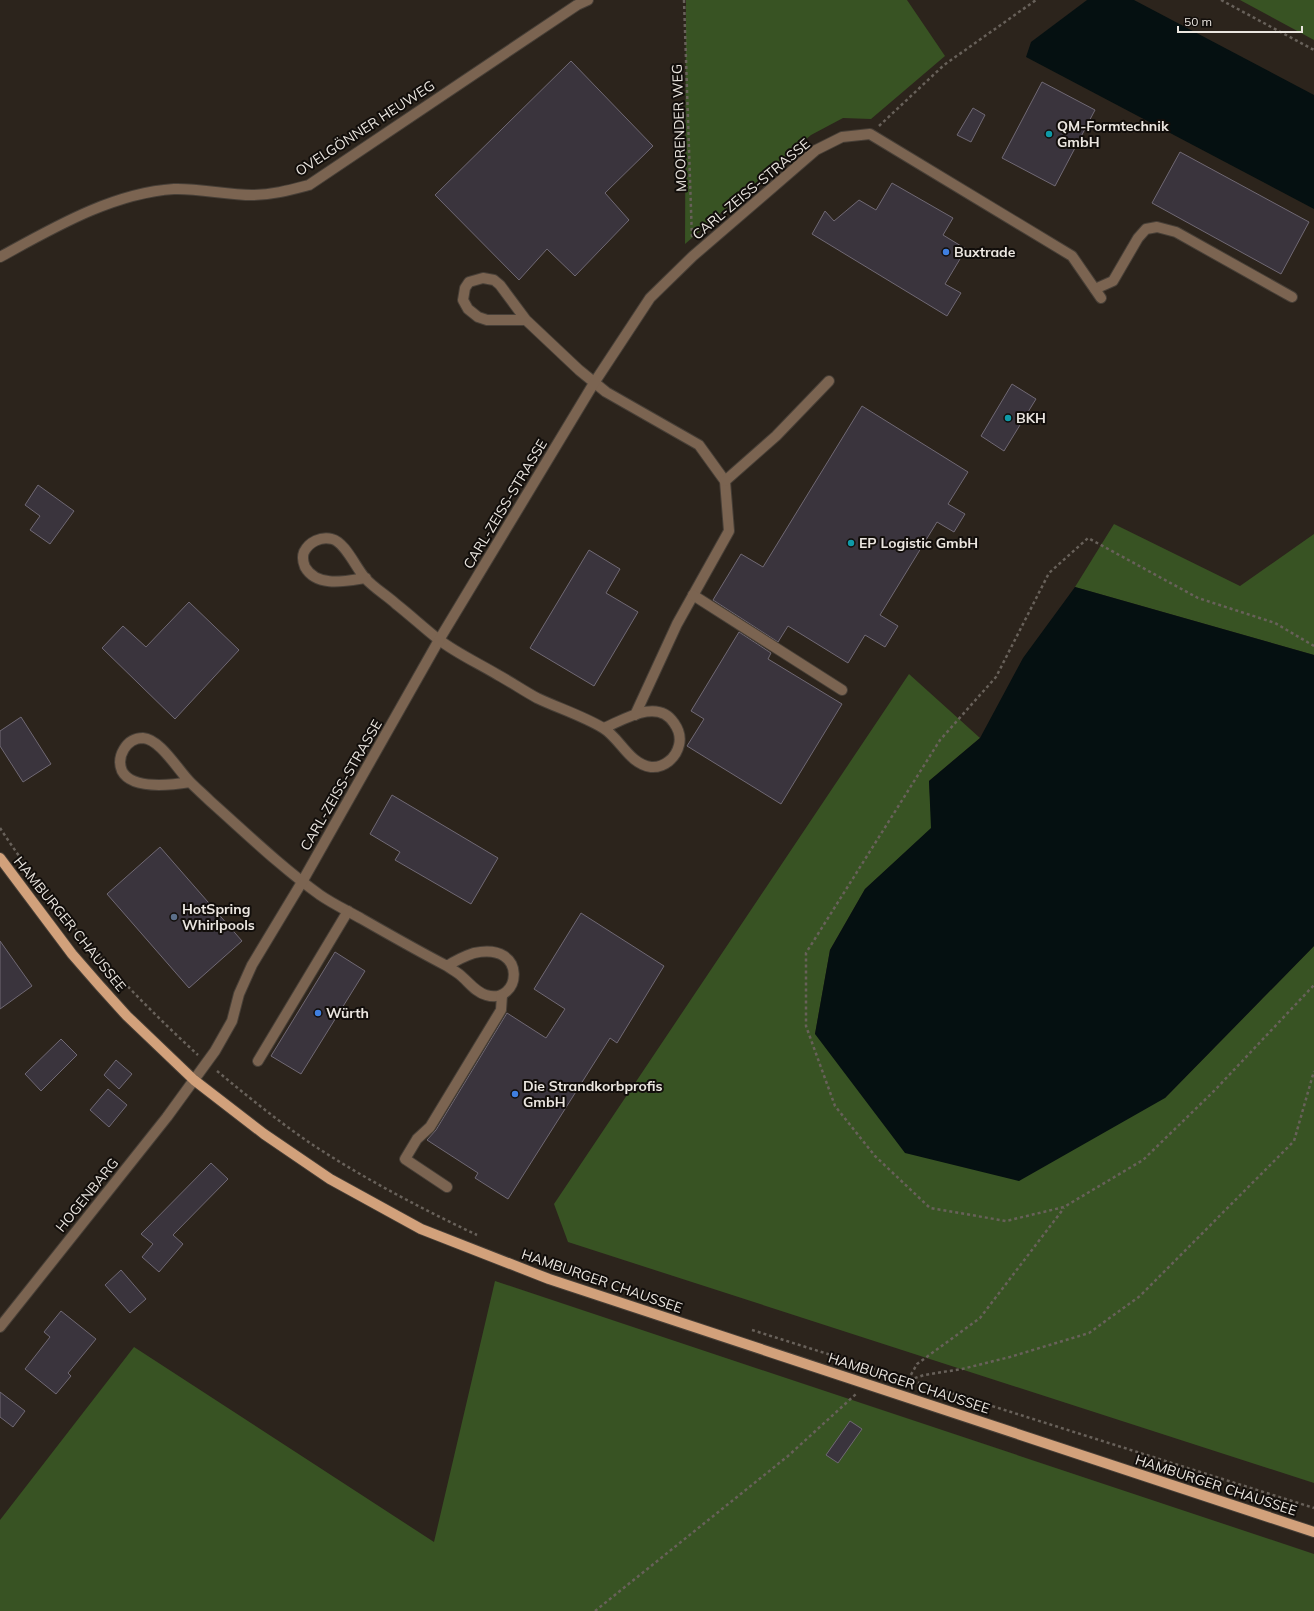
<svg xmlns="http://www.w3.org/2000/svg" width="1314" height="1611" font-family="Mulish,sans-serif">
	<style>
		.green { fill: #385323 }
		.water { fill: #051011 }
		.building { fill: #3a343d; stroke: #706974 }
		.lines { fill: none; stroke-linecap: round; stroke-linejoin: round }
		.minor-casing { stroke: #473f37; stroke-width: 12 }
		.major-casing { stroke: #473f37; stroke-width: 12 }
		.path { stroke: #68615a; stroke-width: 2.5; stroke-dasharray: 3 3; stroke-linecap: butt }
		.minor { stroke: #7b6451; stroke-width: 10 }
		.major { stroke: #d2a17b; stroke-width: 10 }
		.culture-dot { fill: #0f9aa8; stroke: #120e0b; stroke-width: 1.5 }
		.shop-dot { fill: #3f7fe0; stroke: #120e0b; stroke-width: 1.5 }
		.service-dot { fill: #5c6f8a; stroke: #120e0b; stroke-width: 1.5 }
		.labels { text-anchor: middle; stroke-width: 4; stroke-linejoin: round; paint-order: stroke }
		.poi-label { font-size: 14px; font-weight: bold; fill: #ebe6e0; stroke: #120e0b; text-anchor: start }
		.street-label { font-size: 14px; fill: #ebe6e0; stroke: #120e0b }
	</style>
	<rect width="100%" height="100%" fill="#2c241c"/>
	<g class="green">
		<polygon points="686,0 907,0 945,56 871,119 843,118 811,135 685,244"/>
		<polygon points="1240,0 1314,0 1314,40"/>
		<polygon points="1114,524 1240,586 1314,534 1314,655 1075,587"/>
		<polygon points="909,674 980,738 929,781 932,828 865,889 830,950 815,1034 1165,1098 1314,946 1314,1483 568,1242 554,1204"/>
		<polygon points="495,1281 1314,1554 1314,1611 0,1611 0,1520 134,1347 434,1542"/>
	</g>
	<g class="water">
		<polygon points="1087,0 1134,0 1314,95 1314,209 1026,57 1031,42"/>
		<polygon points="1075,587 1314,655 1314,946 1165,1098 1019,1181 905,1153 815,1034 830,950 865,889 931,828 929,781 980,738 1023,658"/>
	</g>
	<g class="building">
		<polygon points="571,61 653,146 605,193 629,220 575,276 547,249 519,280 435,195"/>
		<polygon points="1042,82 1095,110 1055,186 1002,158"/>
		<polygon points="973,108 985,115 971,142 957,135"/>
		<polygon points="1180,152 1309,222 1281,274 1152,203"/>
		<polygon points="892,183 953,218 943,235 966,249 945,284 961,293 947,316 812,234 825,211 834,221 859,200 876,210"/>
		<polygon points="1012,384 1036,399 1004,451 981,436"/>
		<polygon points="862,406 968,472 948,504 965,514 954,532 937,522 880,615 898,626 885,647 865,635 848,663 788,626 778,642 713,600 741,554 763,567"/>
		<polygon points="38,485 74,511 50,544 30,530 40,516 25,505"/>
		<polygon points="589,550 620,569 606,593 638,612 594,686 530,648"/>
		<polygon points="189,602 239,650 175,719 102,648 123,626 146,647"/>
		<polygon points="739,632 771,653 768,659 842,704 781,804 687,746 704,719 691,711"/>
		<polygon points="21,717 51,764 23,782 0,746 0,731"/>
		<polygon points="392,795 498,858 471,904 395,860 400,852 370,834"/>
		<polygon points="160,847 242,941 189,988 107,894"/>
		<polygon points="581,913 664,966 617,1043 610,1038 508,1199 475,1178 478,1173 427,1140 436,1130 507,1013 546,1038 565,1009 534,989"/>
		<polygon points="0,941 32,986 0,1009"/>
		<polygon points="335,952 365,971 301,1074 271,1056"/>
		<polygon points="61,1039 77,1055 41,1091 25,1074"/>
		<polygon points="116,1060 132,1074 119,1089 104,1075"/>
		<polygon points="108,1089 127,1105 109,1127 90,1110"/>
		<polygon points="211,1163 228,1179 173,1235 183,1244 159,1272 142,1257 153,1244 141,1234"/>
		<polygon points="121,1270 146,1299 130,1313 105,1285"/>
		<polygon points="61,1311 96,1339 68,1373 71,1376 56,1394 25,1369 50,1337 44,1332"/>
		<polygon points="0,1392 25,1411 13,1427 0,1417"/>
		<polygon points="850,1421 862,1429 838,1463 826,1455"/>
	</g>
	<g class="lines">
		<defs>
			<g id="minor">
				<path d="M0 257C53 228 112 193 174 189 198 188 227 195 252 195 272 195 290 190 309 185L577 5 588 0"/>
				<polyline points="1095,289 1113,281 1138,238 1146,229 1157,227 1176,232 1292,297"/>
				<polyline points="526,320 487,320 478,317 468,309 463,300 465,288 469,282 483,278 494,280 500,285 526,320 579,370 606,392 699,445 725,481 729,531 677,624 635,715"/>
				<polyline points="725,481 776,436 829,381"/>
				<path d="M366 578C346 581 317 588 305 567 303 562 302 557 304 552 309 542 321 536 332 539 345 542 356 568 365 578 374 588 386 595 396 604 410 615 424 628 438 639 456 653 478 663 498 675 511 682 524 691 537 698 558 708 583 716 603 728 620 738 629 764 651 767 664 768 676 758 679 745 681 737 679 730 674 723 658 698 625 719 604 728"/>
				<polyline points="693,595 842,690"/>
				<path d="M190 782C172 785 132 790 122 771 116 757 126 738 143 738 160 739 178 770 190 782 197 789 204 795 210 801 246 833 281 867 320 895 333 904 348 911 362 919 390 935 418 951 447 966 451 969 455 971 459 974 468 981 475 992 486 995 521 1006 529 941 474 953 465 956 455 961 447 966"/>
				<polyline points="258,1061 348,911"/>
				<polyline points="447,1187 405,1159 417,1139 430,1127 501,1010 502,995"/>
				<polyline points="0,1327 167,1117 215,1051 232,1021 239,994 252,965 302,882 439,640 594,383 650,298 693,256 816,150 842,137 870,134 1072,256 1101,298"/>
			</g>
			<polyline id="major" points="0,858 72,954 99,985 127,1016 194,1080 264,1134 330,1179 421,1229 549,1279 1314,1532"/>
		</defs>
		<use href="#minor" class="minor-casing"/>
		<use href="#major" class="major-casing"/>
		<g class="path">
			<polyline points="684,0 692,239"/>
			<polyline points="1221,0 1314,50"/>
			<polyline points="879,126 944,65 1036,0"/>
			<polyline points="1314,646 1275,623 1198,598 1088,538 1049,573 996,677 940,740 806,953 806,1026 835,1106 875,1156 930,1208 1006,1221 1064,1207 1143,1160 1214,1091 1314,985"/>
			<path d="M0 828C55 912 124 987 198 1055"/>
			<path d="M217 1071C247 1096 278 1121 310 1143 363 1178 420 1208 477 1235"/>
			<polyline points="752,1330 1314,1508"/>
			<polyline points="908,1380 917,1364 980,1318 1064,1208"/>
			<polyline points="909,1380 924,1375 962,1369 1010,1357 1089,1333 1140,1296 1294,1141 1314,1071"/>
			<polyline points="595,1611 788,1456 856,1394"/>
		</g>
		<use href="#minor" class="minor"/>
		<use href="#major" class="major"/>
	</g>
	<g class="culture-dot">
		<circle cx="1049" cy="134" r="4"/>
		<circle cx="1008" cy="418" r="4"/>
		<circle cx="851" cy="543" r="4"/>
	</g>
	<g class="shop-dot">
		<circle cx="946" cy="252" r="4"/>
		<circle cx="318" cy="1013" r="4"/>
		<circle cx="515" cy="1094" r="4"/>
	</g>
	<circle class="service-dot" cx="174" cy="917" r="4"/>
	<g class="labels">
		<g class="poi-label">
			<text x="1057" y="131">QM-Formtechnik<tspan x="1057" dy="16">GmbH</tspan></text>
			<text x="954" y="257">Buxtrade</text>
			<text x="1016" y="423">BKH</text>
			<text x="859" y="548">EP Logistic GmbH</text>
			<text x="182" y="914">HotSpring<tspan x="182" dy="16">Whirlpools</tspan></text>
			<text x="326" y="1018">Würth</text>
			<text x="523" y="1091">Die Strandkorbprofis<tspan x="523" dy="16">GmbH</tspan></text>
		</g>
		<g class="street-label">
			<text transform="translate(365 128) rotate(-33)" y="5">OVELGÖNNER HEUWEG</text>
			<text transform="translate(679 128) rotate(-92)" y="5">MOORENDER WEG</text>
			<text transform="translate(751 189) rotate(-40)" y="5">CARL-ZEISS-STRASSE</text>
			<text transform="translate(505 504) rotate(-59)" y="5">CARL-ZEISS-STRASSE</text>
			<text transform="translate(341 785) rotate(-60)" y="5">CARL-ZEISS-STRASSE</text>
			<text transform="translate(70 924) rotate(51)" y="5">HAMBURGER CHAUSSEE</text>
			<text transform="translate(87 1195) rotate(-51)" y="5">HOGENBARG</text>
			<text transform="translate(602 1281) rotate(19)" y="5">HAMBURGER CHAUSSEE</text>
			<text transform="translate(909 1383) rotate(18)" y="5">HAMBURGER CHAUSSEE</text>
			<text transform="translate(1216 1485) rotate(18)" y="5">HAMBURGER CHAUSSEE</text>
		</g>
	</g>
	<path d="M1178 26v6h124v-6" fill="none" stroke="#ebe6e0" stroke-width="2"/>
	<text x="1184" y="26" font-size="12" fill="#ebe6e0" stroke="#120e0b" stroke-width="3" paint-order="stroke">50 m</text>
</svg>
